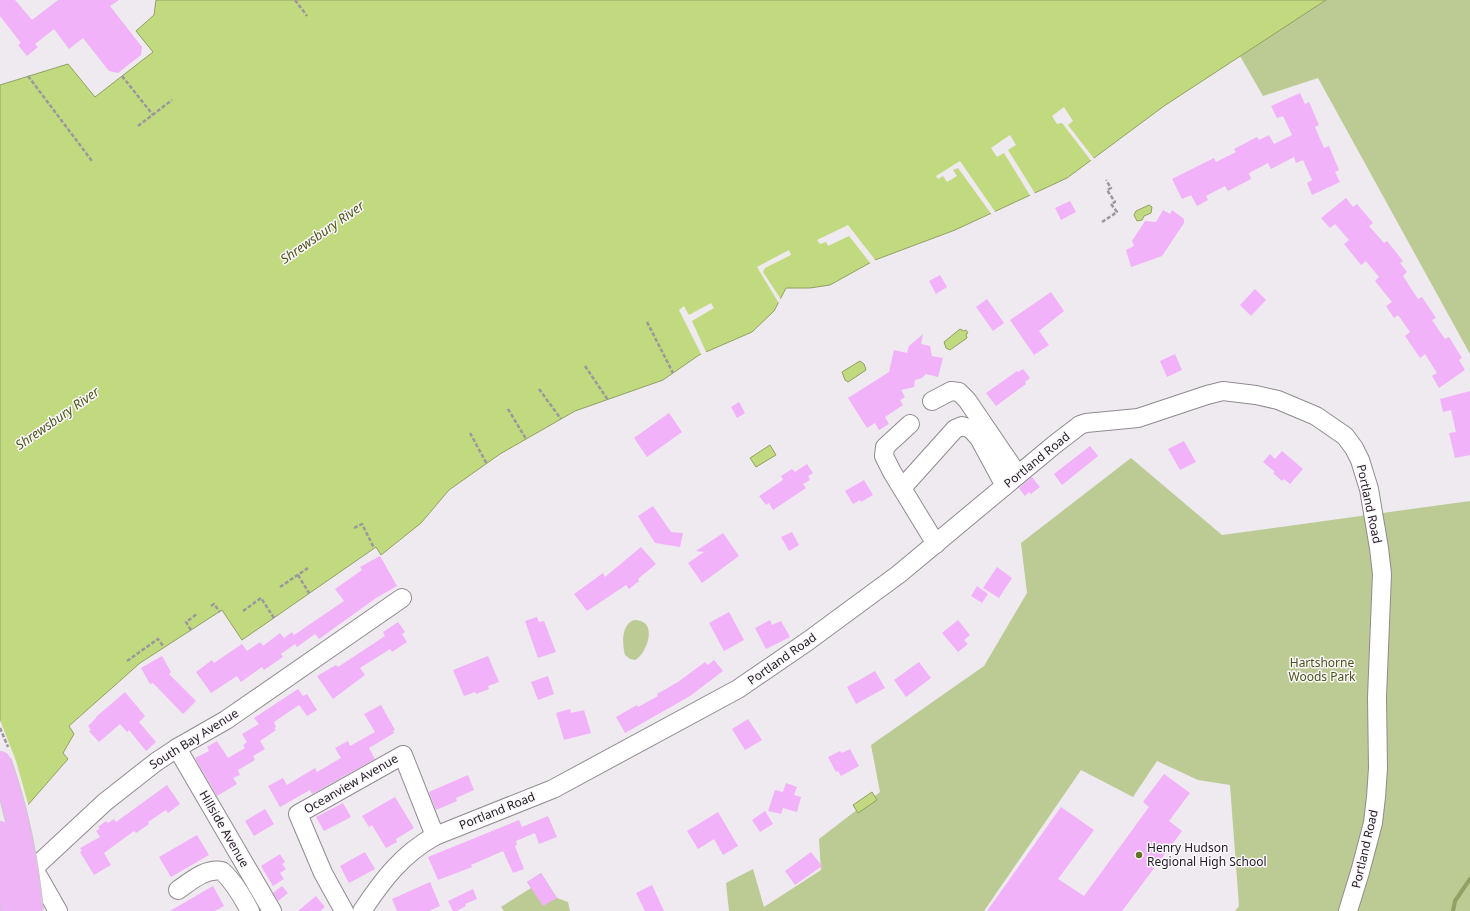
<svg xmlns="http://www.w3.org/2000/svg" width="1470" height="911" font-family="'Noto Sans',sans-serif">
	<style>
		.green { fill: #bbcb93 }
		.water { fill: #c2da7f; stroke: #91a162 }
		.pier { fill: #efe9f0 }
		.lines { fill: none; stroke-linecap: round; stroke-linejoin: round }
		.stream { stroke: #91a162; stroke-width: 4 }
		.building { fill: #f2b2f9 }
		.minor-casing { stroke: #918b91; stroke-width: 20 }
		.path { stroke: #9b979c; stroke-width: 2.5; stroke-dasharray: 4 2; stroke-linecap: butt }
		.minor { stroke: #fff; stroke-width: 18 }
		.highway-bridge-casing { stroke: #c9c9c9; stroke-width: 24; stroke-linecap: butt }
		.path-bridge { stroke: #9b979c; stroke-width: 2.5; stroke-dasharray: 4 2; stroke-linecap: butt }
		.highway-bridge { stroke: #efb4f5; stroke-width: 22 }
		.poi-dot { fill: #627422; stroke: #fcf6fd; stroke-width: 1.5 }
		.labels { text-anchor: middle; stroke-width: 3; stroke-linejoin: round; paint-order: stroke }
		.street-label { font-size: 12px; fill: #1f1c1f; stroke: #fcf6fd }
		.park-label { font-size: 12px; fill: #485615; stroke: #fcf6fd }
		.poi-label { font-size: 12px; fill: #1f1c1f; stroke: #fcf6fd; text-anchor: start }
		.water-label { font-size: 13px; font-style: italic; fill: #4b5918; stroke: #fcf6fd }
	</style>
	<rect width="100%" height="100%" fill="#efe9f0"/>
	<g class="green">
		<polygon points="1326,0 1470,0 1470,354 1318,78 1263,96 1240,56"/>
		<polygon points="1131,458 1222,535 1470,501 1470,911 1235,911 1239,906 1230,785 1198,780 1157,761 1133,797 1081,770 984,911 729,911 726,883 753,869 764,907 821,870 819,839 880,792 871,745 984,666 1027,593 1021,543"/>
		<path d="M634 620C660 620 646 655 635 660L630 659 625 655C622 643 621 625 634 620Z"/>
		<polygon points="541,873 557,898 568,902 570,911 504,911 501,907 531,888 527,882"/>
	</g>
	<g class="water">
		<polygon points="156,0 1326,0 1164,106 1067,178 955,230 875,260 830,285 810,288 786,288 774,311 752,332 699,355 663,380 575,411 500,454 449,490 421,523 381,555 376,547 242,640 222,610 140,663 69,726 74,734 63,753 68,759 27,806 0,829 0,85 68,64 95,97 153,52 136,31 154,15"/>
		<polygon points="1149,205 1152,207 1151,213 1144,216 1142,220 1137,221 1134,215 1136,211"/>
		<polygon points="960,329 964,331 966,330 968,333 966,334 967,338 950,350 946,348 944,342"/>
		<polygon points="860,361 864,364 866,370 848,382 845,380 842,372"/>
		<polygon points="770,445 776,455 756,467 750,458"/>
		<polygon points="872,792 877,800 858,813 853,805"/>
	</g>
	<g class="pier">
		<polygon points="1064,107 1073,121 1068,125 1095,160 1092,162 1062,123 1057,124 1052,116"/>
		<polygon points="1010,135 1016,145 1008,150 1036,195 1031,197 1004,153 997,157 991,148"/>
		<polygon points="960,161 996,213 992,215 958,168 953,170 957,176 947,182 943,176 938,179 936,176"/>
		<polygon points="848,225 876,261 871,264 849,236 828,246 826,242 820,244 817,240"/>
		<polygon points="789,250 791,255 765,268 763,272 782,301 780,305 757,267"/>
		<polygon points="711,303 714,308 692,321 707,354 702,356 679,310 684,306 689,315"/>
		<polygon points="0,720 16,761 29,807 0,831"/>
	</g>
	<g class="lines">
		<polyline class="stream" points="1453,911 1455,901 1470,879"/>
	</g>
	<g class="building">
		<polygon points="0,0 15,0 32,20 58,0 119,0 110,6 142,47 141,55 118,73 109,71 83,38 69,49 54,29 35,44 38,47 27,56 18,45 21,43 0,16"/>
		<polygon points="1300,93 1305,104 1309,102 1319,125 1315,127 1324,148 1329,146 1339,170 1335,172 1340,182 1312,195 1307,183 1312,180 1303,160 1296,163 1294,157 1271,169 1268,163 1249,173 1251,179 1228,191 1225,186 1206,196 1208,200 1197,206 1191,195 1182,199 1172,179 1214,158 1216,162 1236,152 1234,149 1257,137 1259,140 1269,135 1274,144 1292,135 1283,116 1277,118 1271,106"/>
		<polygon points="1346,198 1353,207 1357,204 1373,223 1369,226 1384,243 1387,241 1403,261 1400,263 1407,272 1403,276 1418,299 1422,297 1436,318 1432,320 1445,339 1449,337 1462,358 1459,360 1465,370 1439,388 1432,376 1437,373 1425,354 1420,358 1405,336 1410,332 1398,315 1394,318 1386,306 1392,302 1375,281 1379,277 1366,261 1361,265 1344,244 1349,240 1335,224 1330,228 1321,218"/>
		<polygon points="1070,201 1076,212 1061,220 1055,208"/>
		<polygon points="1163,210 1170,214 1172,210 1184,219 1184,223 1162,256 1131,267 1126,250 1134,246 1132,241 1145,221 1156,222"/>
		<polygon points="940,275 947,287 936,294 929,281"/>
		<polygon points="1255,289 1266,300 1251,316 1240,305"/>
		<polygon points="1051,292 1064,311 1039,331 1049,345 1034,355 1010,320"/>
		<polygon points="987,299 1004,323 993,331 976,307"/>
		<polygon points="923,334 921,344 930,346 932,356 943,358 938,377 926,374 922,378 915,380 914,387 901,390 905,397 900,400 903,405 885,417 889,424 879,430 875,423 867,428 848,398 889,372 894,350 907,353 909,346"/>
		<polygon points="1175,354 1182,370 1167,377 1160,361"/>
		<polygon points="1023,369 1030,378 1025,382 1026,384 996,406 986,393 1017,371 1018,372"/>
		<polygon points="1470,391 1470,455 1455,458 1449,433 1456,432 1451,410 1443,412 1440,399"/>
		<polygon points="739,402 745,413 737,418 731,407"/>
		<polygon points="669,413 682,432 647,457 634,438"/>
		<polygon points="1184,441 1196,462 1180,470 1168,449"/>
		<polygon points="1090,446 1098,456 1062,485 1054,474"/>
		<polygon points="1282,451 1303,469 1290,484 1284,479 1282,481 1273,473 1275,472 1263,462 1270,454 1275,459"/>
		<polygon points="807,464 813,473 808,476 810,480 803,484 806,488 773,510 769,503 766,505 759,496 783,480 781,476 792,469 795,472"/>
		<polygon points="1032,477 1040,487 1031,494 1029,492 1025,496 1019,488"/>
		<polygon points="864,480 873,495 861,502 860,500 853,504 845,491"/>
		<polygon points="653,506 671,532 683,533 680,547 655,543 638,516"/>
		<polygon points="792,532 799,545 789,551 781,537"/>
		<polygon points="723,533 739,556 702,583 688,563 704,552 696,551"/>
		<polygon points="641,547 656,564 638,579 639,581 629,589 626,585 587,611 574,594 603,573 605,577"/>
		<polygon points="380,556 397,586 376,598 319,639 315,634 297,647 295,644 281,654 283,657 264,670 262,667 241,682 237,676 211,693 196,672 212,660 214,663 242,644 247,651 260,642 263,646 280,633 284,638 292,632 294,635 344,601 335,589 362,570 360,567"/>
		<polygon points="997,567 1012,578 999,598 983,588"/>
		<polygon points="977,586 988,594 982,603 971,596"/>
		<polygon points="729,612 744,640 724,651 709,623"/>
		<polygon points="537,617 539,622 544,621 556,652 538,658 525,621"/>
		<polygon points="770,620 772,625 781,621 790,637 766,649 755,628"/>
		<polygon points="958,620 970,635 964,640 968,644 958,652 942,633"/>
		<polygon points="398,622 405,632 402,634 407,642 392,652 390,649 360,668 365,675 333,699 317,676 336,665 338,667 382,638 385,636 383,632"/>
		<polygon points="162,656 171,672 169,674 196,701 183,714 153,683 150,684 141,668"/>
		<polygon points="488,656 499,682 488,686 489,689 476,694 475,692 464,696 453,670"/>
		<polygon points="714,660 723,671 690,696 625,733 616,717 637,705 638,707 658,696 657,694 678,682 705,662 708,665"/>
		<polygon points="919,662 931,678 906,697 894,680"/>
		<polygon points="875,671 885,688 856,704 847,687"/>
		<polygon points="548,676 554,694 538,700 531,682"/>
		<polygon points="298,689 303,696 307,694 317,710 307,716 299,705 274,722 276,727 274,728 276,730 260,741 265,749 253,756 255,760 238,770 240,775 233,778 237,784 217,796 195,758 209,751 207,747 217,741 228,758 245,748 243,745 247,742 242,734 259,724 254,718"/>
		<polygon points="125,692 145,716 139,722 156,742 146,751 129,730 127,732 120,724 99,742 89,731 91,730 88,726 96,718 96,717"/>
		<polygon points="381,705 395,730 393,731 394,733 369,748 375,759 312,794 310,790 280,807 268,786 283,778 287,785 315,768 317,772 341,758 335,748 348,741 350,746 375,732 364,714"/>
		<polygon points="570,709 571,713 584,710 591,733 564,740 556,713"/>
		<polygon points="748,719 762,740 745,750 732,729"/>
		<polygon points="850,749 859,766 841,776 838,771 836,772 828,757 840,751 842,753"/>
		<polygon points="1164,774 1190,793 1169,821 1182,831 1122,911 987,911 1061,807 1094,830 1058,879 1084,896 1149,807 1143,802"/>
		<polygon points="468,775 474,790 456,798 457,801 436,810 429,792"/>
		<polygon points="786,783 797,787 794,795 801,797 797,812 783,808 781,814 768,811 775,790 783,792"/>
		<polygon points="167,785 180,804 168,813 166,810 148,822 149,824 136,833 134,831 104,853 111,865 94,875 80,852 82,851 80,848 100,837 96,831 100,829 98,827 106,821 108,823 114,819 116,822"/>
		<polygon points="395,797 414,828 396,839 397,842 386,848 372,825 369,827 362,816"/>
		<polygon points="343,803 351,817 324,831 316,817"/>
		<polygon points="265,809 274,824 254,836 245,821"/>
		<polygon points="765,811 773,824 760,832 752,820"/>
		<polygon points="718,812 738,846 723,855 714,839 698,849 687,831"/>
		<polygon points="548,816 557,837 539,844 535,833 516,841 517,845 515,846 524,869 513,873 503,851 471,865 472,867 438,880 428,857 519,820 522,827"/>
		<polygon points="197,835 209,855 171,877 159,857"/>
		<polygon points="365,852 375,869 349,883 340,866"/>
		<polygon points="811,852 822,866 795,885 785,871"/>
		<polygon points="280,854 285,862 282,864 286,869 280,873 284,879 273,886 261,866"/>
		<polygon points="541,873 557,898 543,906 527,882"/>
		<polygon points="430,882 440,906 429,911 397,911 392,899"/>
		<polygon points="652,885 664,911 645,911 636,893"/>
		<polygon points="213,886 224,906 215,911 170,911"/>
		<polygon points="282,886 288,893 278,901 273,893"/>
		<polygon points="473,889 477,899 465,904 466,906 457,911 453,911 448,901"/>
		<polygon points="316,896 325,907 320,911 298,911"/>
	</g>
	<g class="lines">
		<defs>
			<g id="minor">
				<polyline points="932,401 951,391 959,392 967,400 1018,475"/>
				<polyline points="910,424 885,447 884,456 892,472 936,544"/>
				<polyline points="902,488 955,429 962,426 971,429 979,438 1005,486"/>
				<polyline points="177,748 272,911"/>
				<polyline points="34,869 58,911"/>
				<polyline points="19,882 105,802 156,762 177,748 226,720 402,598"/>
				<path d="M178 890C191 881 205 868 222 871 234 882 242 896 250 911"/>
				<polyline points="344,911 323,873 298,814 403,755 435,836"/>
				<path d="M362 911C382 881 402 854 435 836L553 789 738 689 808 641 899 574 1054 445 1080 425 1086 423 1138 418 1207 395 1223 391 1231 392 1256 395 1278 400 1316 416 1345 436 1354 448 1360 460 1369 489 1379 548 1382 574 1377 697 1378 768 1376 797 1373 823 1360 872 1348 911"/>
			</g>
		</defs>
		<use href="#minor" class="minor-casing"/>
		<g class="path">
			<polyline points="295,0 307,16"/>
			<polyline points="28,76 92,161"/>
			<polyline points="122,76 153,115"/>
			<polyline points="138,126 172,100"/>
			<polyline points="1102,222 1117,212 1111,204 1115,202 1107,190 1111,188 1106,180"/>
			<polyline points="647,322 673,373"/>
			<polyline points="585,366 608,400"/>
			<polyline points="539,389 561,419"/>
			<polyline points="508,409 526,439"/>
			<polyline points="470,433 487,464"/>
			<polyline points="354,528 362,524 374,548"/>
			<polyline points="298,575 309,593"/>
			<polyline points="280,587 308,568"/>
			<polyline points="211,606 214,604 220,612"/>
			<polyline points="243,611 261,598 274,618"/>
			<polyline points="191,630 186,622 197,614"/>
			<polyline points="127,661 158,639 164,647"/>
		</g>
		<use href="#minor" class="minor"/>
		<defs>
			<g id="highway-bridge">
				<path d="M0 762C17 810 27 860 32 911"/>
				<polyline points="0,832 9,883 12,911"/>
			</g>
		</defs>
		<use href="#highway-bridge" class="highway-bridge-casing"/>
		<polyline class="path-bridge" points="0,728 8,747"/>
		<use href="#highway-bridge" class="highway-bridge"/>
	</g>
	<circle class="poi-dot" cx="1139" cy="855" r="4"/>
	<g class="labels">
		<g class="street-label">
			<text transform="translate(1037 460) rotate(-39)" y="4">Portland Road</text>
			<text transform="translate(1369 504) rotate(78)" y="4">Portland Road</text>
			<text transform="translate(782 659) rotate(-35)" y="4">Portland Road</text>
			<text transform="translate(194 739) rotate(-32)" y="4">South Bay Avenue</text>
			<text transform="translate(351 784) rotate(-30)" y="4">Oceanview Avenue</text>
			<text transform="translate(497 811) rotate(-22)" y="4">Portland Road</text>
			<text transform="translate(224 829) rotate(60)" y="4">Hillside Avenue</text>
			<text transform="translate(1365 849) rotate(-77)" y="4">Portland Road</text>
		</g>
		<g class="park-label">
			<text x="1322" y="667">Hartshorne<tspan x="1322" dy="14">Woods Park</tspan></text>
		</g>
		<g class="poi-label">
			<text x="1147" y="852">Henry Hudson<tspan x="1147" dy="14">Regional High School</tspan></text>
		</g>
		<g class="water-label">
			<text transform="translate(322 232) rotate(-35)" y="5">Shrewsbury River</text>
			<text transform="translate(57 418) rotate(-35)" y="5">Shrewsbury River</text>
		</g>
	</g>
</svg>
